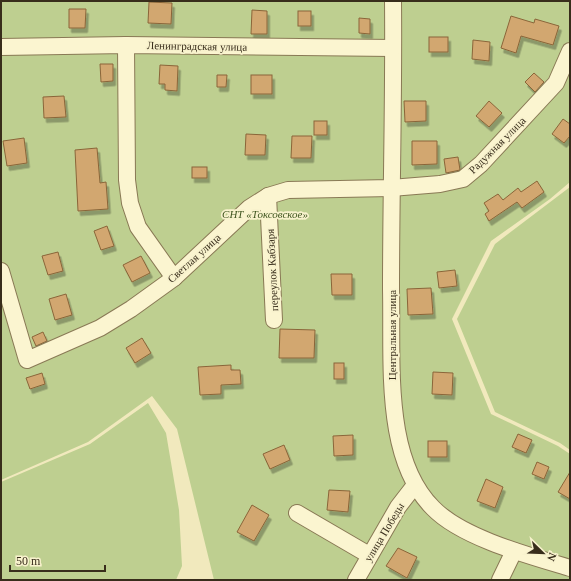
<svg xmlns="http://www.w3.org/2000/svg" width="571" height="581" font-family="'Times New Roman',serif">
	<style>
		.green { fill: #becf90 }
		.building { fill: #d2a770; stroke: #8a6539; filter: url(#shadow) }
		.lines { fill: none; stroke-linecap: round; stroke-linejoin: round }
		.minor-casing { stroke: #897955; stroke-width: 18 }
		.minor { stroke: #fbf5d0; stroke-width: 16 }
		.labels { text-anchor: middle; stroke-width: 3.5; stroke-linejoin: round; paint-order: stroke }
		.street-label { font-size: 11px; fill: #382d1b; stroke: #f8f2cd }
		.park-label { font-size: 11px; font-style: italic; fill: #405620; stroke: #f8f2cd }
	</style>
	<defs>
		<filter id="shadow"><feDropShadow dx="2.5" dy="4.5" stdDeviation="0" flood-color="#0004"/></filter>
	</defs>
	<rect width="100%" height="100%" fill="#f1e9bd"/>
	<g class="green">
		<polygon points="1,1 570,1 570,182 550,199 491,241 452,319 491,414 558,446 570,454 570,580 214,580 177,429 152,396 88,442 1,480"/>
		<polygon points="570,187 570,450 560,443 495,412 457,319 495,244"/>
		<polygon points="148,403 166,433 179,510 182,566 176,580 1,580 1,482 90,444"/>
	</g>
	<g class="building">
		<polygon points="149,2 172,3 171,24 148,23"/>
		<polygon points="69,9 86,9 85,28 69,28"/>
		<polygon points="252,10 267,11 267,34 251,34"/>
		<rect x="298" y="11" width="13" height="15"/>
		<polygon points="511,16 534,23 535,19 559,26 553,45 521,36 516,53 501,48"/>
		<polygon points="359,18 370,19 370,34 359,33"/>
		<rect x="429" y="37" width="19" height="15"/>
		<polygon points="473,40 490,42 489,61 472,59"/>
		<polygon points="100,64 113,64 113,81 101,82"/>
		<polygon points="160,65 178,66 177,91 165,90 165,84 159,84"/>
		<polygon points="534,73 544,82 535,92 525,82"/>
		<polygon points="217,75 227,75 226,87 217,87"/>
		<rect x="251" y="75" width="21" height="19"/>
		<polygon points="64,96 66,117 44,118 43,97"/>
		<polygon points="404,101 426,101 426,121 405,122"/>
		<polygon points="489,101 502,113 489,127 476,116"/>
		<polygon points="563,119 570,124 570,136 564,143 552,134"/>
		<rect x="314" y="121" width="13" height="14"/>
		<polygon points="246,134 266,135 265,155 245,155"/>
		<polygon points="292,136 312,136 311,158 291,158"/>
		<polygon points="24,138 27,163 7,166 3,141"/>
		<polygon points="412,141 437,141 437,164 412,165"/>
		<polygon points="97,148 100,183 106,182 108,209 78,211 75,150"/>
		<polygon points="458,157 460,170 446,173 444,159"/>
		<rect x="192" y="167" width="15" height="11"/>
		<polygon points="537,181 544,192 522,208 517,202 489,221 485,214 489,211 484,203 498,194 503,200 518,188 521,192"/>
		<polygon points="107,226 114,246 101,250 94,231"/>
		<polygon points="58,252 63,271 48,275 42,256"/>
		<polygon points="141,256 150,273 132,282 123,265"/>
		<polygon points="455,270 457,286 439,288 437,272"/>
		<polygon points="331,274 352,274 352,295 332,295"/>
		<polygon points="431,288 433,314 408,315 407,289"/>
		<polygon points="66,294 72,315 55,320 49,299"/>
		<polygon points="280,329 315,330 314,358 279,358"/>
		<polygon points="43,332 47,341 36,346 32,337"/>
		<polygon points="142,338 151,353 135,363 126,348"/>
		<rect x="334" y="363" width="10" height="16"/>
		<polygon points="231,365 231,370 240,370 241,384 221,385 221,394 200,395 198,367"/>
		<polygon points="433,372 453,373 452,395 432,394"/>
		<polygon points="42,373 45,384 30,389 26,378"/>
		<polygon points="518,434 532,440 526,453 512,447"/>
		<polygon points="353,435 353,455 334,456 333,436"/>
		<rect x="428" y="441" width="19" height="16"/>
		<polygon points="284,445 290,460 270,469 263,454"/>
		<polygon points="537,462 549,467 544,479 532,474"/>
		<polygon points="570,472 570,499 558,492"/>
		<polygon points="486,479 503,487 495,508 477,501"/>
		<polygon points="329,490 350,491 348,512 327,510"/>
		<polygon points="252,505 269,515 254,541 237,532"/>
		<polygon points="398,548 417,557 407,578 386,566"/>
	</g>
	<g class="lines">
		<defs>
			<g id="minor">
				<path d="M393 1C394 97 391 193 391 289 392 336 389 384 397 430 402 458 413 488 433 508 462 538 530 556 570 568"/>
				<polyline points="126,45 127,180 130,203 138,227 174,278"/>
				<polyline points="1,47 126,45 393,48"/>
				<polyline points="268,196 274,320"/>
				<polyline points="1,271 27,360 100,328 131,309 174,278 249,208 268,196 288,190 391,188 440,184 463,179 481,164 556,83 570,51"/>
				<polyline points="297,513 369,555"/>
				<polyline points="356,580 398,507 415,485"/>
				<polyline points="500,580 514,551"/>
			</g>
		</defs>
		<use href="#minor" class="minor-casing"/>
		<use href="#minor" class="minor"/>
	</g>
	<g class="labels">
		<g class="street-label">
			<text transform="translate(197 46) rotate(1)" y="4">Ленинградская улица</text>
			<text transform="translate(497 145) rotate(-45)" y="4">Радужная улица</text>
			<text transform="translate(194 258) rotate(-42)" y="4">Светлая улица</text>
			<text transform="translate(272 270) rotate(-93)" y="4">переулок Кабзаря</text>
			<text transform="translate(392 335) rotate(-90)" y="4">Центральная улица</text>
			<text transform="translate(384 532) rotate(-59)" y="4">улица Победы</text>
		</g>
		<g class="park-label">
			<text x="265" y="218">СНТ «Токсовское»</text>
		</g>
	</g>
	<rect width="571" height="581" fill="none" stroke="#382d1b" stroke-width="4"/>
	<g transform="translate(543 553) rotate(113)" stroke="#f8f2cd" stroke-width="3" paint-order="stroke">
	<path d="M0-3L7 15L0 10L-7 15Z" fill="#382d1b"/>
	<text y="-6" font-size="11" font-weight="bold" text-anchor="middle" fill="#382d1b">N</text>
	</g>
	<path d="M10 565v6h95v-6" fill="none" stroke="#382d1b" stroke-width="2"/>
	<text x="16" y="565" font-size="12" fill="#382d1b" stroke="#f8f2cd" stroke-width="3" paint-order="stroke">50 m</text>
</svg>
